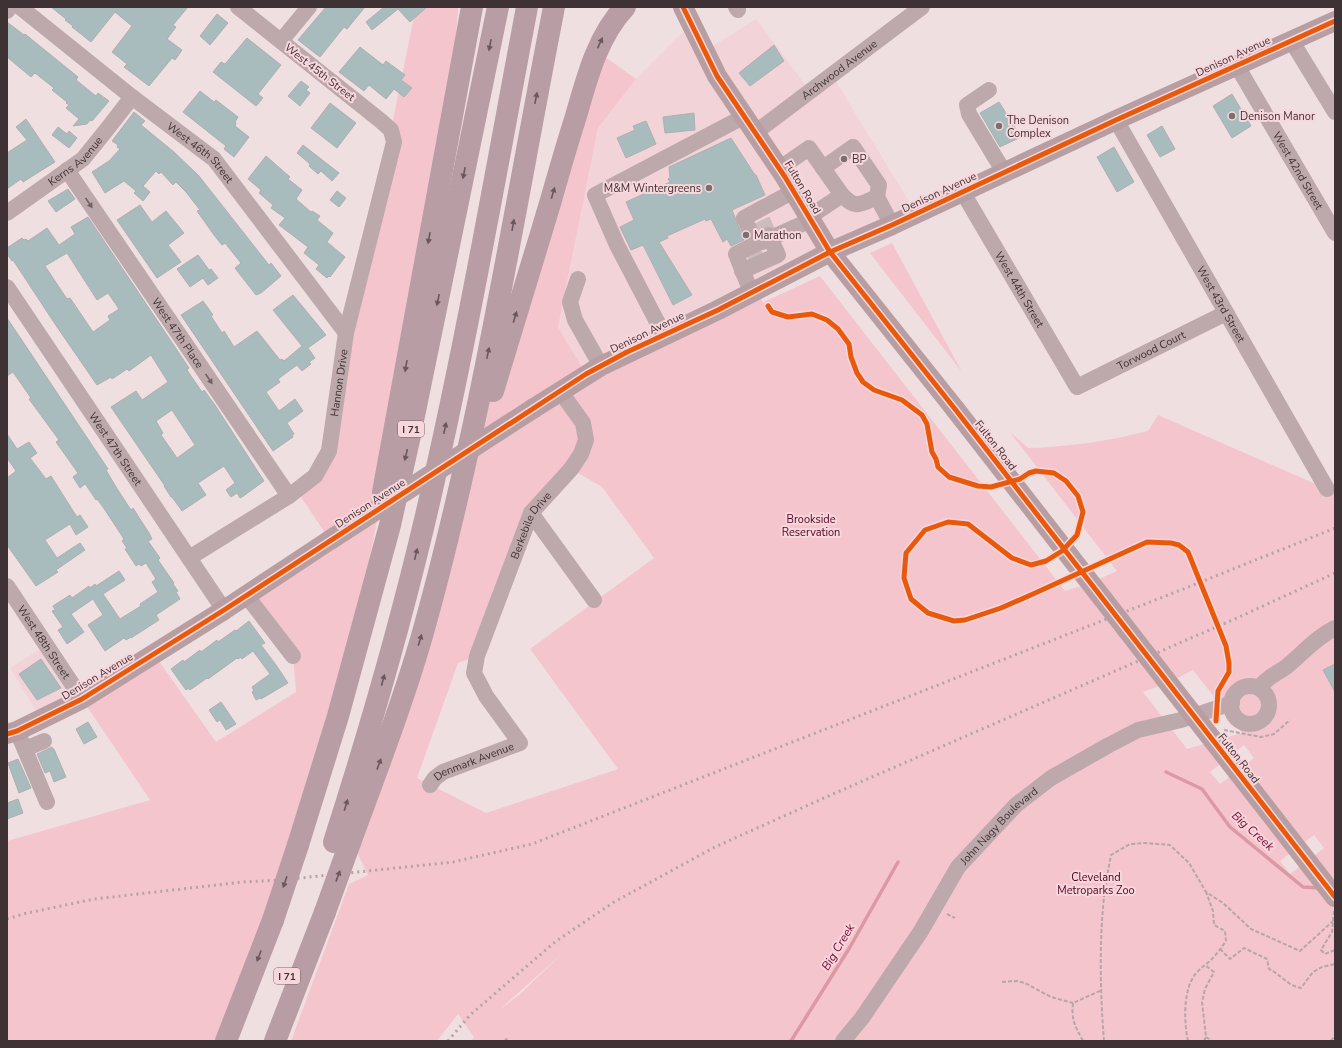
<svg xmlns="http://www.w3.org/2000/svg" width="1342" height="1048" font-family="'Nunito Sans',sans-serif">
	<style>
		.built { fill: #f2d3d8 }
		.green { fill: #f5c5ce; fill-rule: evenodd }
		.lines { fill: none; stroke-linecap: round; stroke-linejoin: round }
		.stream { stroke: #dd98a6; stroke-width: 3.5 }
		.building { fill: #a8bbbd; stroke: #b0afb0; fill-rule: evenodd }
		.minor-tunnel { stroke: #cdbcbe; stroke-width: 16; stroke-dasharray: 16 8; stroke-linecap: butt }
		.path { stroke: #b7a6a9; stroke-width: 2; stroke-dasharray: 4 2; stroke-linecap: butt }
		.minor { stroke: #bda8ab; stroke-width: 16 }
		.major { stroke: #b79ea3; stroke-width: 20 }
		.highway { stroke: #b99da5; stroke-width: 22 }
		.rail { stroke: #b4a4a6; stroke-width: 3; stroke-dasharray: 2 4; stroke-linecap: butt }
		.major-bridge { stroke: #b79ea3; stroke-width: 20 }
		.highway-bridge { stroke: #b99da5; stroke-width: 22 }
		.cycleway-casing { stroke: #f8d7dc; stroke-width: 8 }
		.cycleway { stroke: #e8590c; stroke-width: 5 }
		.oneway { fill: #6a575c }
		.oneway2 { fill: #716164 }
		.poi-dot { fill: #7d6f71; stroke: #f8d7dc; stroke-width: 1.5 }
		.labels { text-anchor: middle; stroke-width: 4; stroke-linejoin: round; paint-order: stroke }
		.shield { fill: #f8d7dc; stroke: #766466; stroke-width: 1 }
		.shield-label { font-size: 10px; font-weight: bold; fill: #3f3234 }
		.street-label { font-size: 11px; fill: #3f3234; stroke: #f8d7dc }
		.poi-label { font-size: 11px; fill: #3f3234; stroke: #f8d7dc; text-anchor: start }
		.park-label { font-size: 11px; fill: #53001f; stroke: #f8d7dc }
		.water-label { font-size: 12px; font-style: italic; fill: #780332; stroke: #f8d7dc }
	</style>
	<rect width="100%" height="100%" fill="#f0dfe1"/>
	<g class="built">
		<polygon points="756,19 810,91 832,75 916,213 586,374 558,327 598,128 636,79 691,24 705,51"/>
		<polygon points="47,645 82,699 41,719 10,668"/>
	</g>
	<g class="green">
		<polygon points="416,7 458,7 458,12 453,66 397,416 354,641 225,1041 7,1041 7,841 150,800 82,699 154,654 216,742 296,692 293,656 246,595 330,540 296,490 315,476 391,130"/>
		<path d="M597 51 636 79 598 128 558 327 586 374 755 290 765 305 764 302 820 276 1065 591 1090 583 1117 571 1009 431 1028 448C1068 447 1109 441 1148 431L1158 415 1327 489 1335 484V1041H471L474 1037 458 1014 437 1041H291L349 884 368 875 351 840ZM571 469 602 487 654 558 530 649 618 769 486 813 417 778 458 663 477 656 531 513ZM1193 670 1242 733 1187 749 1143 692 1168 683ZM1244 745 1254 758 1220 784 1210 772ZM1314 835 1324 848 1290 874 1280 861ZM563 953 519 995 499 1010Z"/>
		<polygon points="892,243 962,372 870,253"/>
	</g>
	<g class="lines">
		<g class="stream">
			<polyline points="1166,772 1202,789 1230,827 1303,887 1319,888"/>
			<polyline points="791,1041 850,947 898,862"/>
		</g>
	</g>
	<g class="building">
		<polygon points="51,7 188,7 173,25 176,27 167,39 182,50 175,60 172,58 149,86 124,67 127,64 112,52 132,26 115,12 91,42 72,27 73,26 65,20 66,19"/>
		<polygon points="326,7 365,7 347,29 344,27 320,57 298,40"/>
		<polygon points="384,7 427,7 410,22 398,9 372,30 366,22"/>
		<polygon points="217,14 228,23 210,45 200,36"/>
		<polygon points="7,22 24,35 25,34 78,77 76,80 96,96 98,93 109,101 92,121 90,120 87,124 73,126 79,119 66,108 69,105 66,103 67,102 52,90 54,88 35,73 31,77 7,57"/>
		<polygon points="247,38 281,65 258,94 263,98 256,106 213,72 221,62 225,64"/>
		<polygon points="774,45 784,61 750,86 739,73"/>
		<polygon points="360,47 383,65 386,61 405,75 401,80 412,88 404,97 394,89 386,99 369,85 364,91 339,72"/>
		<polygon points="301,81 309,87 306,90 310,93 300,106 288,96"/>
		<polygon points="200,91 214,102 216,100 238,117 235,122 236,123 235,126 249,137 234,157 224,149 226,146 183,112"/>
		<polygon points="1232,94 1251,126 1232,138 1213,106"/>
		<polygon points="999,102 1021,137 1000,147 980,113"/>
		<polygon points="330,103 356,123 337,148 311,128"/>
		<polygon points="134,112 145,121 141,125 174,152 199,176 269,265 271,263 281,276 261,293 256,295 238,272 235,268 241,263 225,243 222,245 214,235 197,211 200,210 186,192 176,182 173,185 161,172 159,174 156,171 143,186 150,192 143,201 134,193 136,191 124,181 105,193 92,172 109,161 120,149 117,147 118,145 112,141"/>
		<polygon points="694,113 695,130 665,133 663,117"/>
		<polygon points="26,119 55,162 23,182 21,179 7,189 7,153 27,140 16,127"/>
		<polygon points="646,121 656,144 626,158 617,138 635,130 633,126"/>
		<polygon points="1162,126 1175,149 1160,157 1147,135"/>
		<polygon points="58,127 67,134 69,131 77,138 69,148 52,135"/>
		<polygon points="731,138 755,175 756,175 765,195 732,210 744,240 731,246 727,239 723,242 711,219 706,221 705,219 667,236 668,238 659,242 692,295 673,305 643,245 631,250 620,227 634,220 626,202 670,182 668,179 670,178 669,167"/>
		<polygon points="303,145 339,173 332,181 321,171 318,174 309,166 310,164 297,153"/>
		<polygon points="1114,147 1134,182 1117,192 1097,157"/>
		<polygon points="266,156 290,177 288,179 302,190 296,199 311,212 312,211 320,216 317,220 333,233 327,242 345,257 330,277 329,276 327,278 316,269 319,265 304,253 308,247 279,225 285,218 271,208 273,205 259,193 261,190 248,179"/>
		<polygon points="68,189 75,199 56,212 48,201"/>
		<polygon points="337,191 346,198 339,207 330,200"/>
		<polygon points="140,205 152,222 166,211 184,233 168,245 181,262 157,278 117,220"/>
		<path d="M88 217 181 356 189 368 187 370 202 392 204 390 215 405 264 481 242 497 240 498 237 493 231 497 226 490 235 483 224 466 198 483 206 495 182 511 172 497H171L164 486H165L111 407 136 391 142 400 168 382 151 355 129 371 127 369 112 379 111 377 97 385 55 324 13 260 12 261 7 254V248L22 238 24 240 26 239 28 241 47 228 59 245 75 234 71 227ZM67 253 97 300 108 293 119 309 108 316 110 320 93 332 70 298 67 299 45 266ZM172 410 195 445 177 458 161 435 163 433 156 421Z"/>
		<polygon points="198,255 209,270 211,269 218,278 208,285 203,278 190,287 177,269"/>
		<polygon points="293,295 326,335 308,348 315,358 309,362 311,364 302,371 297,365 278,379 280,382 266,392 279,411 295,399 303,411 287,423 294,434 292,435 293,437 273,451 181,315 203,301 213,315 211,316 222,333 224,331 234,347 257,331 280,360 282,359 284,361 302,346 273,310"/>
		<polygon points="7,318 108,469 106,470 116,487 131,510 133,508 149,533 152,539 148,541 160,558 158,560 174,583 173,584 178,591 176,592 180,599 156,615 159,620 131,638 131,637 126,640 124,638 105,651 88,625 103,615 93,599 71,614 84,632 67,644 58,630 63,627 52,611 55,610 53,606 70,595 72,598 89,586 90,588 95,584 96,586 119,571 125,580 103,594 120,619 141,606 140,604 158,592 152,582 156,579 146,563 141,566 139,564 136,566 125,549 127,548 122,541 124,539 103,507 97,499 96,500 86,485 85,484 80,488 73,477 78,473 56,442 59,440 29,399 31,398 13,372 7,376"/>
		<polygon points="7,434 17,449 29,442 37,453 30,458 46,479 51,476 77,517 80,515 88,527 76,535 70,524 45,540 57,558 80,543 85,550 56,570 58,572 36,586 7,545 7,478 16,471 7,458"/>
		<polygon points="249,621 265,643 261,645 276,665 288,683 261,699 260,698 256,700 252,692 254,691 252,687 270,674 253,651 242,659 241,657 238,659 237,658 208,679 207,678 190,690 189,688 186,690 171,669 183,660 184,662 200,650 201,652 217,640 218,642 235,630 236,631"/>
		<polygon points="41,659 61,688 37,700 19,674"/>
		<polygon points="1335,664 1335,692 1323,670"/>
		<polygon points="221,702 236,724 226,730 220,720 217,722 209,710"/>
		<polygon points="88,722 97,737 84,744 76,729"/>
		<polygon points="52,747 53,749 54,749 66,777 54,782 50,771 45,773 37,754"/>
		<polygon points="18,759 31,788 19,793 8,763"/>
		<polygon points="18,799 23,813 7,819 7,803"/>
	</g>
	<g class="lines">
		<g class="minor-tunnel">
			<polyline points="762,220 769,235"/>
			<polyline points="748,259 763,252"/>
		</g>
		<g class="path">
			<polyline points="1224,730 1261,737 1274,734 1290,720"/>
			<polyline points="1334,911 1332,932 1321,950 1325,954 1335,950"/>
			<polyline points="947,914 955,918"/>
			<path d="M1220 949 1230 959 1244 948 1267 959 1269 969C1281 975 1288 986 1301 988L1313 972 1322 967 1335 964"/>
			<polyline points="1002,982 1017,981 1025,983 1051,997 1073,1003"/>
			<polyline points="1206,1037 1212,1041"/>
			<polyline points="505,1041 506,1039 509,1041"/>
			<path d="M1083 1041C1075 1026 1071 1020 1073 1003L1102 990"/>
			<path d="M1104 1041C1100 992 1099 937 1105 888 1107 877 1109 866 1111 855L1130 844 1145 843 1170 845 1189 863 1206 892 1223 903 1251 929 1300 951 1333 921"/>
			<path d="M1188 1041C1184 1023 1183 992 1194 976 1198 970 1204 966 1210 961 1216 955 1221 948 1226 941L1225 931 1214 925 1213 911 1206 892"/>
			<polyline points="1204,1041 1206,1037 1202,1002 1205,989 1214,972 1205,965"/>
			<polyline points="1331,1041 1335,1035"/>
		</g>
		<g class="minor">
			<path id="s1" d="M20 7 132 97 214 159 346 333"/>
			<polyline points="736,7 738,10"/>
			<polyline points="7,11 10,7"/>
			<polyline points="1291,40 1335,112"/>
			<polyline points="281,41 309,7"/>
			<path id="s2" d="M1237 66 1335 233"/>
			<polyline points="989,90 967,105 969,114 1004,172"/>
			<path id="s3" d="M1116 120 1327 489"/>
			<path id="s4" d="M756 132 922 7"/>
			<polyline points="780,168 809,148 823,168 853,147 879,185 877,197 892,225"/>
			<path id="s5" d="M67 170 289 496"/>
			<path id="s6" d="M962 191 1077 387 1226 313"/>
			<path d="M842 195C856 210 860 204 877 197"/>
			<path id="s7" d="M7 213 83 159 108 128 132 97"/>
			<polyline points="809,217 842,195 823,168"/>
			<polyline points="762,242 811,220"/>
			<polyline points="742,271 778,255 769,235"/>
			<polyline points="578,279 570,302 575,320 601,366"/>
			<path id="s8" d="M7 287 224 610"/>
			<polyline points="751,292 736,254 756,244 744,218 794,191"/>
			<polyline points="664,335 617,245 595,195 745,116"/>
			<polyline points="531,513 594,600"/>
			<path id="s9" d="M189 558 289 496 315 476 329 451 346 333 394 142 391 130 381 121 238 7"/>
			<path id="s10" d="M7 586 82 699"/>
			<polyline points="246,595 293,656"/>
			<circle cx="1250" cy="705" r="19"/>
			<path d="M1259 688C1268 676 1275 675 1286 667 1302 654 1315 638 1335 628"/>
			<polyline points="17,731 47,802"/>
			<polyline points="25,749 44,741"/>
			<path id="s11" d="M430 785 435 778 443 772 520 743 486 696 474 673 477 656 531 513 571 469 581 454 586 440 583 423 560 391"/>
			<path id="s12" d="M843 1041 862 1018 921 931 958 867 1016 805 1051 778 1109 745 1138 730 1181 720 1232 703"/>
		</g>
		<g class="major">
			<polyline points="683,7 717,76 785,177 830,252 955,409"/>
			<polyline points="534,408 601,366 718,310 830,252 892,225 1116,120 1335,21"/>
			<polyline points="7,734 17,731 82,699 224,610 330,540"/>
		</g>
		<g class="highway">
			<path d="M493 391C512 328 532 264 551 200 559 172 567 144 576 116 587 78 597 37 625 7"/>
			<polyline points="383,492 472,7"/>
			<path d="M351 840C376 772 402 705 422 636 480 430 513 217 554 7"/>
			<path d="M334 842C372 724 406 605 433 485 469 327 497 166 527 7"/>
			<polyline points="298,845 338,716 390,525 409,440 498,7"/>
			<polyline points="226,1041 273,920"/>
			<polyline points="275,1041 325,912"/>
		</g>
		<g class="rail">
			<polyline points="7,919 23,914 94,899 243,882 281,880 453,862 532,844 1191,586 1335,528"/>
			<polyline points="448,1041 470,1015 555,942 614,902 715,847 833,794 1237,618 1335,573"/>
		</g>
		<g class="major-bridge">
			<polyline points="955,409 1335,897"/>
			<polyline points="330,540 534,408"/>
		</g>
		<g class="highway-bridge">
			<polyline points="325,912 351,840"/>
			<polyline points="273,920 298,845"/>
		</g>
		<defs>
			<g id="cycleway">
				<polyline points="683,7 717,76 785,177 830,252 955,409 1335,897"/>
				<polyline points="768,306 772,312 788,317 812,314 827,320 838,329 849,344 851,357 857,373 863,382 874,390 902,400 922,415 927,424 932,452 936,459 938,467 949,477 978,486 991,487 1020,479 1029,473 1036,471 1054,473 1066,481 1078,496 1083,512 1077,535 1062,551 1046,561 1031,565 1012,558 968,524 948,522 925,530 906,553 904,578 911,599 928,613 954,621 965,620 1001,608 1033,594 1147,542 1171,543 1179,545 1188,552 1226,646 1229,663 1229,672 1218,691 1216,721"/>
				<polyline points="7,734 17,731 82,699 224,610 560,391 586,374 627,352 718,310 830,252 892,225 1116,120 1335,21"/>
			</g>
		</defs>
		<use href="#cycleway" class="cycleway-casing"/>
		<use href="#cycleway" class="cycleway"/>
	</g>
	<defs><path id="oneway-solid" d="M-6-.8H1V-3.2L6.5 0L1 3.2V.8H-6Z"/></defs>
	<g class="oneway">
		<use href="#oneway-solid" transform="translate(600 43) rotate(-65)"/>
		<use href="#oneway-solid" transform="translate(490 45) rotate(101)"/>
		<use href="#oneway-solid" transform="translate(536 98) rotate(-79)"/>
		<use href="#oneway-solid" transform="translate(464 173) rotate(101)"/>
		<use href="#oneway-solid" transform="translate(553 193) rotate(-74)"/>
		<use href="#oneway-solid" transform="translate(513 225) rotate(-80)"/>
		<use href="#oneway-solid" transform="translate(429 238) rotate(100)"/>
		<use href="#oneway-solid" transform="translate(438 300) rotate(102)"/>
		<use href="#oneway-solid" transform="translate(515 317) rotate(-73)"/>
		<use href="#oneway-solid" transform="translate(488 353) rotate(-78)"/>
		<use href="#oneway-solid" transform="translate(406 366) rotate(100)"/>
		<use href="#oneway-solid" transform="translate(445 428) rotate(-78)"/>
		<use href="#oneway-solid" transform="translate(406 455) rotate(103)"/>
		<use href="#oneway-solid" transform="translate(416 554) rotate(-76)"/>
		<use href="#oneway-solid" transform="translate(420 640) rotate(-73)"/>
		<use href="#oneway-solid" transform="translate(383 680) rotate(-75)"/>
		<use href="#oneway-solid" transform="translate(379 764) rotate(-70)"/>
		<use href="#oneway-solid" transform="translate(346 805) rotate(-73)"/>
		<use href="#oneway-solid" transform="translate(338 876) rotate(-70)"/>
		<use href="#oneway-solid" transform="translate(285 882) rotate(109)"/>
		<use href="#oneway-solid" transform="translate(259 956) rotate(111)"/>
	</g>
	<g class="oneway2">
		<use href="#oneway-solid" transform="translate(89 203) rotate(56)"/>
		<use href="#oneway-solid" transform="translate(209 379) rotate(56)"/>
	</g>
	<g class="poi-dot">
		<circle cx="1232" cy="116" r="4"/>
		<circle cx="999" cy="126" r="4"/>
		<circle cx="844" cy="159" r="4"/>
		<circle cx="709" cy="188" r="4"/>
		<circle cx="746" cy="235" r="4"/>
	</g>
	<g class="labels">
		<g class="shield">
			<rect x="398" y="421" width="26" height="16" rx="3"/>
			<rect x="274" y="968" width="26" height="16" rx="3"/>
		</g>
		<g class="shield-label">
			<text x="411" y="433">I 71</text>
			<text x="287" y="980">I 71</text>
		</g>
		<g class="street-label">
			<text transform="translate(1233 56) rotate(-25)" y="4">Denison Avenue</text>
			<text dy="4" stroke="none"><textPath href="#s4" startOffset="104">Archwood Avenue</textPath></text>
			<text transform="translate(320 72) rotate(38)" y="4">West 45th Street</text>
			<text dy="4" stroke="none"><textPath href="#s1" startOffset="232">West 46th Street</textPath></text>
			<text dy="4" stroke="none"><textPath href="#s7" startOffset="86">Kerns Avenue</textPath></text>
			<text dy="4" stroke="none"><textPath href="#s2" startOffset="121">West 42nd Street</textPath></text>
			<text transform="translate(803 187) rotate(59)" y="4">Fulton Road</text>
			<text transform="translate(939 192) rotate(-25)" y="4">Denison Avenue</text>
			<text dy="4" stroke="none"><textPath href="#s6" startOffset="114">West 44th Street</textPath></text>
			<text dy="4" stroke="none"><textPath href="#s3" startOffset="212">West 43rd Street</textPath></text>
			<text transform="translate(647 332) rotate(-26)" y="4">Denison Avenue</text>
			<text dy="4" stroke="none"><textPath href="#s5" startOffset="197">West 47th Place</textPath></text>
			<text dy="4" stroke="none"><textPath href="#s6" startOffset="310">Torwood Court</textPath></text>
			<text dy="4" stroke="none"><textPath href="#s9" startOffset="248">Hannon Drive</textPath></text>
			<text transform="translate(996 445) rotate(52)" y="4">Fulton Road</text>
			<text dy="4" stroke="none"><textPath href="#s8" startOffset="195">West 47th Street</textPath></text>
			<text transform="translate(370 503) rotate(-33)" y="4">Denison Avenue</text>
			<text dy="4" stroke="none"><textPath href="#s11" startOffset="344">Berkebile Drive</textPath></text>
			<text dy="4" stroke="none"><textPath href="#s10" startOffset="67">West 48th Street</textPath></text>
			<text transform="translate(97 676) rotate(-31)" y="4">Denison Avenue</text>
			<text transform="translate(1239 758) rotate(52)" y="4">Fulton Road</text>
			<text dy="4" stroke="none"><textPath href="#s11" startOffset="51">Denmark Avenue</textPath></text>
			<text dy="4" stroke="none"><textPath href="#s12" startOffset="267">John Nagy Boulevard</textPath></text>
		</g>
		<g class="poi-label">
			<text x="1240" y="120">Denison Manor</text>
			<text x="1007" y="124">The Denison<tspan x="1007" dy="13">Complex</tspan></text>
			<text x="852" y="163">BP</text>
			<text x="701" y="192" text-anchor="end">M&amp;M Wintergreens</text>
			<text x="754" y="239">Marathon</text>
		</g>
		<g class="park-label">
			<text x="811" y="523">Brookside<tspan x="811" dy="13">Reservation</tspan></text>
			<text x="1096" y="881">Cleveland<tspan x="1096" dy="13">Metroparks Zoo</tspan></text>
		</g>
		<g class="water-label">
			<text transform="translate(1253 831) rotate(42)" y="4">Big Creek</text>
			<text transform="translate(838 947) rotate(-59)" y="4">Big Creek</text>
		</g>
	</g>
	<rect width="1342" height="1048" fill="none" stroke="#3f3234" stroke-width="16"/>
</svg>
